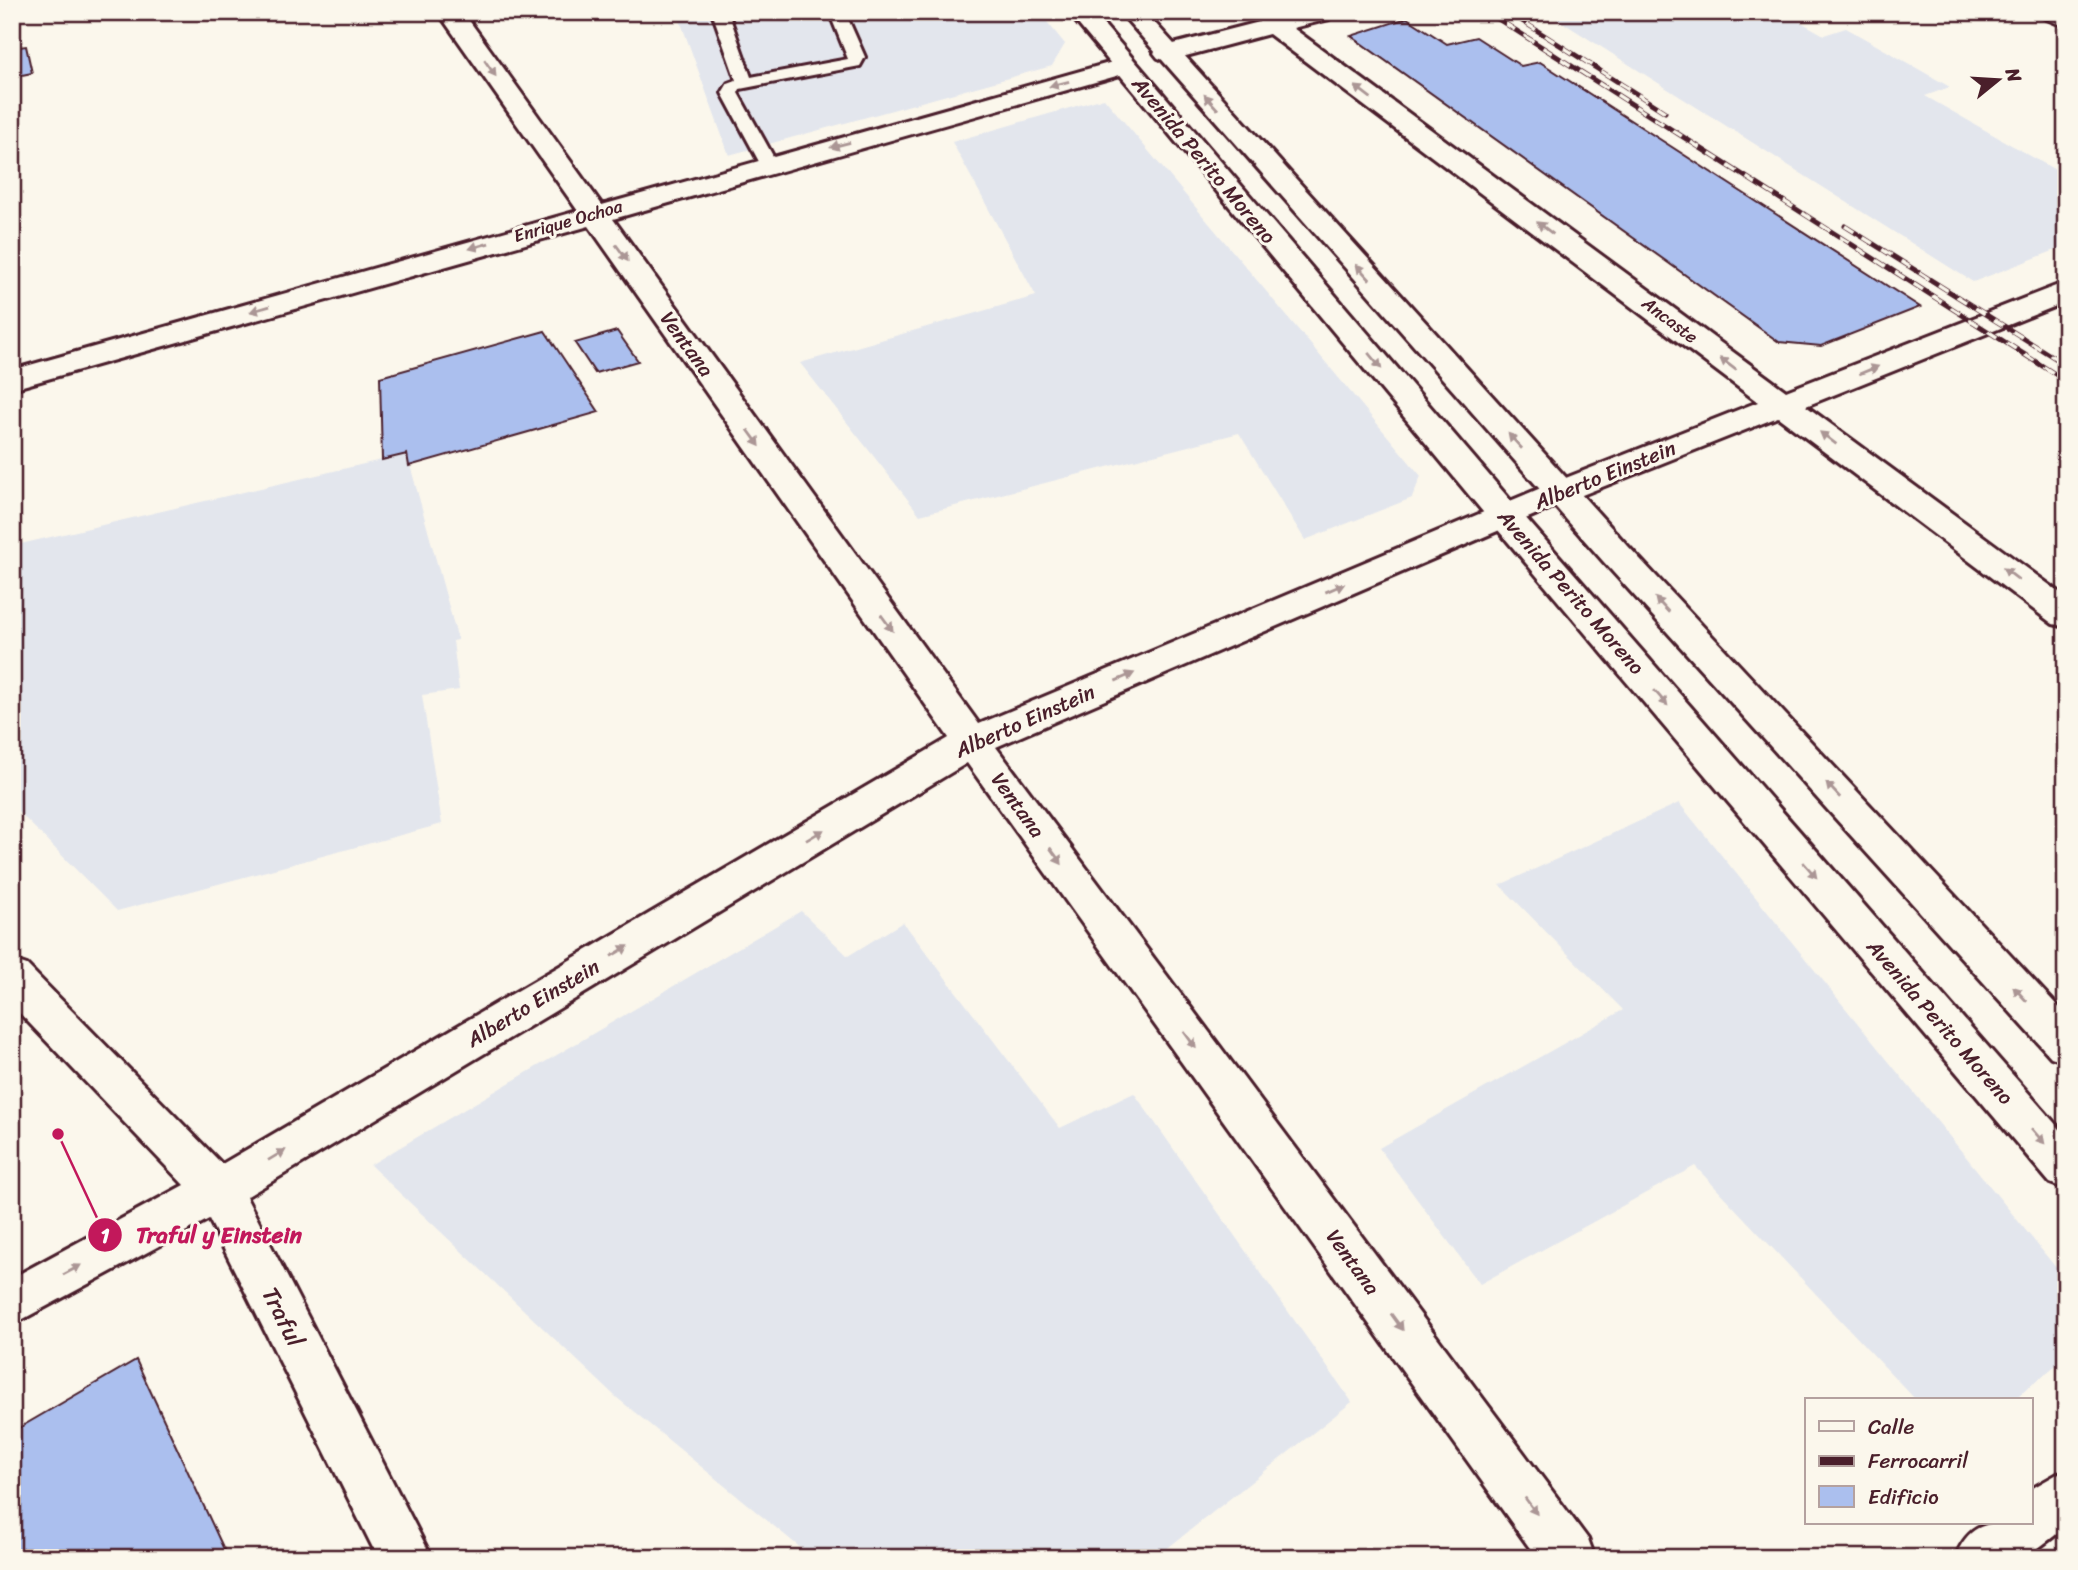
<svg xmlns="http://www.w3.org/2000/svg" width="2078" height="1570" font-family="Sriracha,sans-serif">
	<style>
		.built { fill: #e3e6ed }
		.building { fill: #abbfee; stroke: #4a1f2b; stroke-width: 2 }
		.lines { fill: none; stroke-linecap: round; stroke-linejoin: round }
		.lane-casing { stroke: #4a1f2b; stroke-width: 6 }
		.street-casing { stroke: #4a1f2b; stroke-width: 6 }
		.secondary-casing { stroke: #4a1f2b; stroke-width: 6 }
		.lane { fill: #fbf7ec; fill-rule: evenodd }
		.street { fill: #fbf7ec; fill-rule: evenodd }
		.secondary { fill: #fbf7ec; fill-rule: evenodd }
		.rail-casing { stroke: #4a1f2b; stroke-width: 5 }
		.rail { stroke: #fbf7ec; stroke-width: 3.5; stroke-dasharray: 11; stroke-linecap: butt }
		.oneway { fill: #ab9695 }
		.labels { text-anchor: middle; stroke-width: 6; stroke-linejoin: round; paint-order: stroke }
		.far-street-label { font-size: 18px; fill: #4a1f2b; stroke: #fbf7ec }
		.street-label { font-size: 21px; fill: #4a1f2b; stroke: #fbf7ec }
		.near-street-label { font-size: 24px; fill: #4a1f2b; stroke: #fbf7ec }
		.leader { fill: none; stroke: #c2185b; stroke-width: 2.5 }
		.callout-dot { fill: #c2185b; stroke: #fbf7ec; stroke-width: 2.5 }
		.mark-label { font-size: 21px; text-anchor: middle; font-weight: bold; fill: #fff }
		.callout-label { font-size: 23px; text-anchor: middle; font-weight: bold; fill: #c2185b; stroke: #fbf7ec; stroke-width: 6; stroke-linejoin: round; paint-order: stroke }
	</style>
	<rect width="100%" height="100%" fill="#fbf7ec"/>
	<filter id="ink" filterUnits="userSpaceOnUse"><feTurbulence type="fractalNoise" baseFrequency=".0143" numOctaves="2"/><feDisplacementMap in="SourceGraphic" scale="14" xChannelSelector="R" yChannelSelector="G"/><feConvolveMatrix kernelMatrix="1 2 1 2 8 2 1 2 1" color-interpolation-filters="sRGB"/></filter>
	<g filter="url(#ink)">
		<g class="built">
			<polygon points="677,12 1039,12 1065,44 1052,66 729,155"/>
			<polygon points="1546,12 1783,12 1824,35 1846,28 1950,87 1925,96 2066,176 2066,246 1973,282"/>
			<polygon points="1104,98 1421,476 1412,498 1305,540 1239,433 920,515 800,363 1036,296 952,142"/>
			<polygon points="407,454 458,640 453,641 459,690 422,695 442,824 117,911 12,805 12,546"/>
			<polygon points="1679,803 2066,1280 2066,1357 2013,1400 1916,1400 1695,1166 1480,1284 1379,1148 1623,1010 1500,885"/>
			<polygon points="801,911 848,956 903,922 1060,1128 1134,1093 1352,1402 1155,1558 813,1558 616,1397 370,1165"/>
		</g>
		<g class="building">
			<polygon points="1407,18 1447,44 1476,37 1521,66 1540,62 1920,307 1821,346 1779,342 1351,36"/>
			<polygon points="26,46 32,73 12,77 12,48"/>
			<polygon points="545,331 599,412 409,466 407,454 382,460 380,377"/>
			<polygon points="617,331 638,361 595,373 575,343"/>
			<polygon points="136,1360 228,1558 58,1558 57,1553 50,1558 12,1558 12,1432"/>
		</g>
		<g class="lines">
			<defs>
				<g id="lane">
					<polygon points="712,12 728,12 751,77 848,59 829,12 845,12 865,57 860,66 740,89 738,93 778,165 775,169 763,169 722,93 728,83 736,80"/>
					<polygon points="1247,12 1265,12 1282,26 1280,29 1268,29"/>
				</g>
				<g id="street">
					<polygon points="438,12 463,12 602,205 1116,61 1134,61 1138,66 1134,71 613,219 979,724 1548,485 1758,402 1269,34 1167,61 1158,58 1154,53 1158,48 1298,12 1331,12 1329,19 1293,28 1786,391 2066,282 2066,302 1806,406 2066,597 2066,627 2053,624 1778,417 1572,499 996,747 1588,1539 1595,1558 1537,1558 967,763 246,1197 432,1558 378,1558 209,1219 12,1325 12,1278 184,1185 12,1005 12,960 27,965 222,1164 949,738 589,226 12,389 12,370 578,211"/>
					<polygon points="2039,12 2066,12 2066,27 2042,17"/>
					<path d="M2066 1469V1527L2025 1558H1955C1971 1518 1993 1523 2031 1523V1489Z"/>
				</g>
				<g id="secondary">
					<polygon points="1068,12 1093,12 1517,508 2066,1136 2066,1189 2050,1183 1493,524"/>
					<polygon points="1120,12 1145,12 1627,545 2066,1015 2066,1062 2051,1057 1603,561"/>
				</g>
			</defs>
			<use href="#lane" class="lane-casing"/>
			<use href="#street" class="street-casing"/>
			<use href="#secondary" class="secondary-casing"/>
			<use href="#lane" class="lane"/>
			<use href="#street" class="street"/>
			<use href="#secondary" class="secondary"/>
			<defs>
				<g id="rail">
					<polyline points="1487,12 2066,381"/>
					<polyline points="1508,12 1665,112"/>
					<polyline points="1845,226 2066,365"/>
				</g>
			</defs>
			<use href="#rail" class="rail-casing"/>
			<use href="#rail" class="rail"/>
		</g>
		<defs><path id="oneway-solid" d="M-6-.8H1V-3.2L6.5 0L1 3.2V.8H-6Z" transform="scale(1.75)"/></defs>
		<g class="oneway">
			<use href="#oneway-solid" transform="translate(490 68) rotate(55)"/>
			<use href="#oneway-solid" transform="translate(1059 84) rotate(165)"/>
			<use href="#oneway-solid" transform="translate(1363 92) rotate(-143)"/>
			<use href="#oneway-solid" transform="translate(1211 102) rotate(-132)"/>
			<use href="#oneway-solid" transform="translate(840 145) rotate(165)"/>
			<use href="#oneway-solid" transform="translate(1545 228) rotate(-143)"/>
			<use href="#oneway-solid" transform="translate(479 246) rotate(164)"/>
			<use href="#oneway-solid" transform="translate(622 253) rotate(54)"/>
			<use href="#oneway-solid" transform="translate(1363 272) rotate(-132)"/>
			<use href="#oneway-solid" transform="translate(260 309) rotate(164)"/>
			<use href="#oneway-solid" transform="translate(1375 361) rotate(50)"/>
			<use href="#oneway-solid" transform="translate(1728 364) rotate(-143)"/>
			<use href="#oneway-solid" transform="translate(1869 370) rotate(-22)"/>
			<use href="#oneway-solid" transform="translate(754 438) rotate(54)"/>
			<use href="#oneway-solid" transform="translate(1828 438) rotate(-143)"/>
			<use href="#oneway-solid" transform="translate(1515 441) rotate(-132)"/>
			<use href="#oneway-solid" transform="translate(2011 574) rotate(-143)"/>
			<use href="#oneway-solid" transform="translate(1335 588) rotate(-23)"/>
			<use href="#oneway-solid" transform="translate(1662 605) rotate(-133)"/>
			<use href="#oneway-solid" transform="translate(887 623) rotate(54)"/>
			<use href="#oneway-solid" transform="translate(1125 677) rotate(-23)"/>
			<use href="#oneway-solid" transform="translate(1661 698) rotate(49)"/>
			<use href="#oneway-solid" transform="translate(1833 790) rotate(-133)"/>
			<use href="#oneway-solid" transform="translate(815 835) rotate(-31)"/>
			<use href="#oneway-solid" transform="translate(1056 856) rotate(54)"/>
			<use href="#oneway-solid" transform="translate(1810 870) rotate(49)"/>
			<use href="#oneway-solid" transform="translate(620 951) rotate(-31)"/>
			<use href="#oneway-solid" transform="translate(2020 994) rotate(-133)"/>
			<use href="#oneway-solid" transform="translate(1190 1040) rotate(54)"/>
			<use href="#oneway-solid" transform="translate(2038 1136) rotate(49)"/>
			<use href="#oneway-solid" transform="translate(277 1155) rotate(-31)"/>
			<use href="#oneway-solid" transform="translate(72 1270) rotate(-29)"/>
			<use href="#oneway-solid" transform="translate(1397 1322) rotate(54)"/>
			<use href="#oneway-solid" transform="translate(1531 1506) rotate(54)"/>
		</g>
	</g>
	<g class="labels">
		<g class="far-street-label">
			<text transform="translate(568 221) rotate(-16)" y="6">Enrique Ochoa</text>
			<text transform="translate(1670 320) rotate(37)" y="6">Ancaste</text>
		</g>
		<g class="street-label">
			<text transform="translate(1204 160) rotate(50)" y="7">Avenida Perito Moreno</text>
			<text transform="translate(687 344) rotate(54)" y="7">Ventana</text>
			<text transform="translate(1605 475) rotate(-22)" y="7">Alberto Einstein</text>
			<text transform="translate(1571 592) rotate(49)" y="7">Avenida Perito Moreno</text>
			<text transform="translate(1025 721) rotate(-24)" y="7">Alberto Einstein</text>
			<text transform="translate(1018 805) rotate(54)" y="7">Ventana</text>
			<text transform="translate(533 1003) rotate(-31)" y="7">Alberto Einstein</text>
			<text transform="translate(1940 1022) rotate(49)" y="7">Avenida Perito Moreno</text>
			<text transform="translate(1353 1262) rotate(54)" y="7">Ventana</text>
		</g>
		<g class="near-street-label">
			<text transform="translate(283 1317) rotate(63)" y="8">Traful</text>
		</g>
	</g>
	<path class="leader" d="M58 1134L105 1235"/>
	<g class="callout-dot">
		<circle cx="58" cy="1134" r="7"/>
		<circle cx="105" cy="1235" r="18"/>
	</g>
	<g class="mark-label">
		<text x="105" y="1243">1</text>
	</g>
	<g class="callout-label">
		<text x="219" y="1243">Traful y Einstein</text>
	</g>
	<rect width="2078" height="1570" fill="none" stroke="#fbf7ec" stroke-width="42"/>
	<rect x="21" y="21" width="2036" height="1528" fill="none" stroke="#4a1f2b" stroke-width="2.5" filter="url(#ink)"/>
	<rect x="1805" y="1398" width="228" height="126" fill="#fbf7ec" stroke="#b4a19f" stroke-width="2"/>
	<rect x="1819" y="1421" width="35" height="10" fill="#fbf7ec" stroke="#b4a19f" stroke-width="2"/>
	<text x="1868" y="1434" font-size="21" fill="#4a1f2b">Calle</text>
	<rect x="1819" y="1456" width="35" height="10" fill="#4a1f2b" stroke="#b4a19f" stroke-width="2"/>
	<text x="1868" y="1468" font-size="21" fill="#4a1f2b">Ferrocarril</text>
	<rect x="1819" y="1486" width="35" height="21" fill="#abbfee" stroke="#b4a19f" stroke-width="2"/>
	<text x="1868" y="1504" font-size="21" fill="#4a1f2b">Edificio</text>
	<g transform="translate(1998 80) rotate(72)" stroke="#fbf7ec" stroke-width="5" paint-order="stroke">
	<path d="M0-5L12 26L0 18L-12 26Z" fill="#4a1f2b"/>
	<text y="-10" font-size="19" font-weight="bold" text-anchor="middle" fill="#4a1f2b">N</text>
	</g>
</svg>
